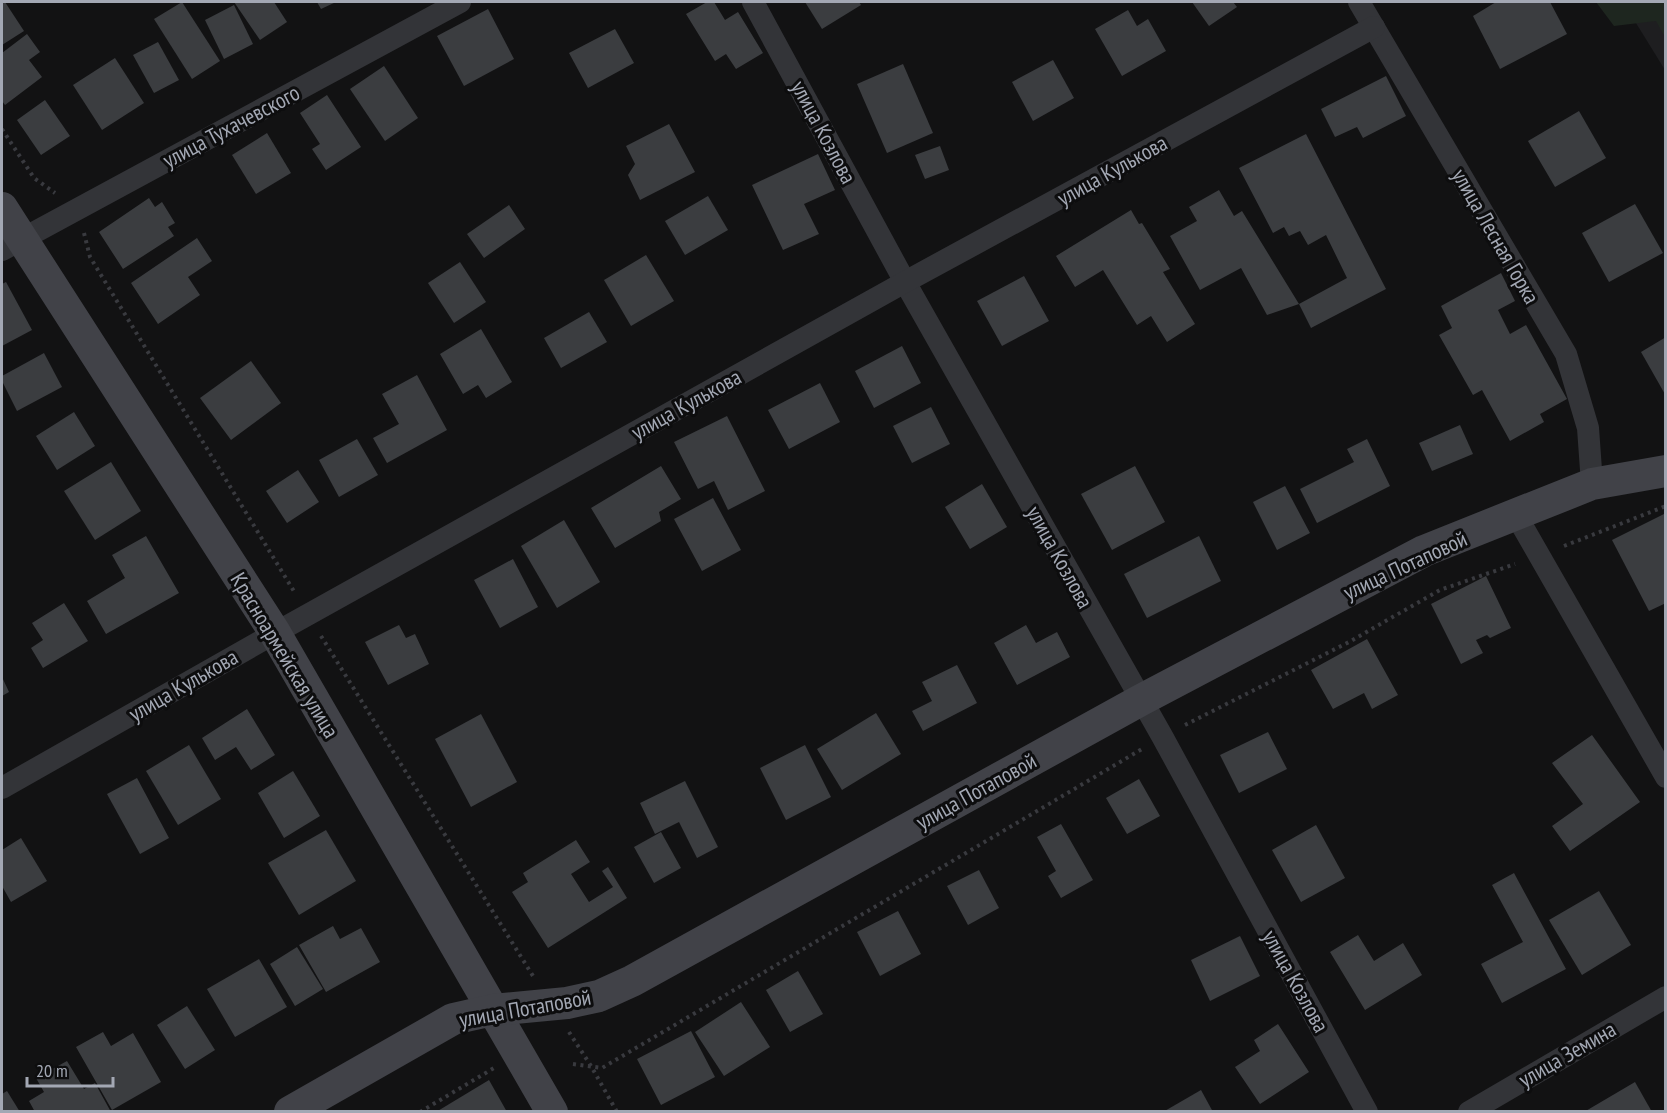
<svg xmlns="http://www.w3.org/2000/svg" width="1667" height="1113" font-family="'PT Sans Narrow',sans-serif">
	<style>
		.built { fill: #1e1e20 }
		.green { fill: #1e261f }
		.building { fill: #3b3d40 }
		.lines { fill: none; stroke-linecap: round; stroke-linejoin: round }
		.path { stroke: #393a3f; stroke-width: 4; stroke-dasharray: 3 4.5; stroke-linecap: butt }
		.street { stroke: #333438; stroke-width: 22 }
		.secondary { stroke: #414248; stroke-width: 32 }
		.labels { text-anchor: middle; stroke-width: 6; stroke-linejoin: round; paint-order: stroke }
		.street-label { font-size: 22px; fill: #a3a8b4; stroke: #0d0d0e }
	</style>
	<rect width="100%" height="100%" fill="#121213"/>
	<polygon class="built" points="1623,2 1665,2 1665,70"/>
	<polygon class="green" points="1596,2 1665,2 1665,37 1656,21 1614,26"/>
	<g class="building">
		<polygon points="2,2 5,2 24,31 2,45"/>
		<polygon points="182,2 220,61 192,79 154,19"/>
		<polygon points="234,2 274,2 287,22 260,40"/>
		<polygon points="317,2 336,2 321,9"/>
		<polygon points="707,2 714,2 725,20 738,12 763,53 736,69 726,54 715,61 686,14"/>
		<polygon points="805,2 859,2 861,5 822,29"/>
		<polygon points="1192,2 1233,2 1237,7 1209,26"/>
		<polygon points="1496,2 1550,2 1567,34 1500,69 1473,16"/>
		<polygon points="234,5 253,44 224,59 205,20"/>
		<polygon points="488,9 514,59 464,86 437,36"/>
		<polygon points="1128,10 1137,26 1148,19 1166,51 1122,76 1095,29"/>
		<polygon points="615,29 634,63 588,88 569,53"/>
		<polygon points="27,34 40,52 29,60 42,77 5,105 2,101 2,53"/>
		<polygon points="158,42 179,80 154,93 133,55"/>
		<polygon points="115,58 144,103 102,130 73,85"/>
		<polygon points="1053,60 1074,98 1033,121 1012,82"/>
		<polygon points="903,64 933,133 887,153 857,84"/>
		<polygon points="384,66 418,118 385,141 350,89"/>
		<polygon points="1386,76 1406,116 1363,138 1357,127 1335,137 1321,109"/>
		<polygon points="327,95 361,147 326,170 312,149 320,144 300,113"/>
		<polygon points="45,100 70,136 41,155 17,120"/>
		<polygon points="1579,111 1606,158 1555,187 1528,141"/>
		<polygon points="669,124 695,172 640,200 628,175 635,164 626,146"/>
		<polygon points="267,133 291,173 256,194 232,155"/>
		<polygon points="1306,134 1386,289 1311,328 1299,304 1347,278 1326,235 1308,245 1300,231 1289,236 1284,227 1273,233 1239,168"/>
		<polygon points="940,146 949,170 925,179 915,155"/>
		<polygon points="818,154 835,190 804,204 819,234 783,250 752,185"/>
		<polygon points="1219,190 1234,216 1242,211 1299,304 1267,315 1241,268 1200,290 1170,236 1197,221 1189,207"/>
		<polygon points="708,196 728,230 685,255 665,221"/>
		<polygon points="149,198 155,207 162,202 175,223 168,227 174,236 123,269 99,232"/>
		<polygon points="1635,204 1663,253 1609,282 1582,233"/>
		<polygon points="509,205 525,229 484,258 467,234"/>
		<polygon points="1131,210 1139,224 1142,223 1170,269 1163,272 1195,324 1167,342 1151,316 1137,325 1103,270 1075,287 1056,256"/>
		<polygon points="197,238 212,261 188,277 200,295 158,324 131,283"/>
		<polygon points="646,255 674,301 631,326 604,280"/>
		<polygon points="460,262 486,302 454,323 428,283"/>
		<polygon points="1501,273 1515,301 1498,310 1510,334 1526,325 1567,399 1540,414 1544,422 1510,441 1482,390 1473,395 1439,335 1452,328 1441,306"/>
		<polygon points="1024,276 1049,321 1002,346 977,301"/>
		<polygon points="6,282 32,330 2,346 2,284"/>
		<polygon points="589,312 607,342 561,368 544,338"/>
		<polygon points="481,329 512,382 486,398 478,385 463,394 440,354"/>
		<polygon points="1666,337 1666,396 1641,352"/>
		<polygon points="902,346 921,383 874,408 855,371"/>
		<polygon points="44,353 62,387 17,411 2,381 2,376"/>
		<polygon points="251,361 281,403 231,440 200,398"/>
		<polygon points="417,375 447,430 387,463 373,438 399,424 382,394"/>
		<polygon points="820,383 840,422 789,449 768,410"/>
		<polygon points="931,407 950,444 912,463 893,426"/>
		<polygon points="74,412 95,446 57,470 36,436"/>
		<polygon points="727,416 765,491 728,510 714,481 698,489 674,442"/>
		<polygon points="1460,425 1473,454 1432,471 1419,443"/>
		<polygon points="357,439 378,475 339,497 319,460"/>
		<polygon points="1367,439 1390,486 1317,523 1300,489 1354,462 1347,449"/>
		<polygon points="111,462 141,511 95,540 64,491"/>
		<polygon points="661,466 681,499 659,512 661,521 615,548 591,508"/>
		<polygon points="1135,466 1165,522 1112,550 1081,494"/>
		<polygon points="298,470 319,502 287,523 266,491"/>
		<polygon points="982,484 1007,527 970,549 945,507"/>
		<polygon points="1285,486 1310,533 1277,550 1253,502"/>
		<polygon points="713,498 741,550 702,571 674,519"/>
		<polygon points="1666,513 1666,603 1649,611 1612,540"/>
		<polygon points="564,520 600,582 557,608 521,546"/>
		<polygon points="146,536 179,593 106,634 87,601 125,578 112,555"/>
		<polygon points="1199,536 1221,581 1147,618 1124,574"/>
		<polygon points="513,559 538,607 500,628 474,580"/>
		<polygon points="1486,576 1511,628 1490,638 1487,635 1476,640 1483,653 1461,664 1431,604"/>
		<polygon points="64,603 88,641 43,668 31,648 43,640 32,623"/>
		<polygon points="399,625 406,638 415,634 429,664 388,685 365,642"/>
		<polygon points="1026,625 1036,643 1057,632 1070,657 1017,685 994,643"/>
		<polygon points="1367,639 1398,695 1372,709 1364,693 1333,709 1311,670"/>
		<polygon points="957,665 977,703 923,731 912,711 932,701 922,682"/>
		<polygon points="2,677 9,692 2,696"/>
		<polygon points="247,709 275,755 251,770 236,747 215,760 202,738"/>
		<polygon points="876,713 901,754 842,790 817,749"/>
		<polygon points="481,714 517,782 471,807 435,739"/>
		<polygon points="1268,732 1287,769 1239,793 1220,755"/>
		<polygon points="1592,735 1640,802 1570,851 1552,826 1583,804 1552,763"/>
		<polygon points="189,745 221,799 178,825 146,771"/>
		<polygon points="805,745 831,797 786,820 760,768"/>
		<polygon points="293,771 320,816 284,838 258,793"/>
		<polygon points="137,778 169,838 140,854 107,794"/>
		<polygon points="1139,779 1160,816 1127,834 1106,798"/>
		<polygon points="685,781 718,847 697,858 679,822 655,834 640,803"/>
		<polygon points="1061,824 1093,880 1061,898 1048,876 1056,871 1037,837"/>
		<polygon points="1316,825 1345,878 1301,902 1272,850"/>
		<polygon points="326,830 356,881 299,915 268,863"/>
		<polygon points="661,832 681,868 654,883 634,847"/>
		<polygon points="21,838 47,881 11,902 2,886 2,850"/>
		<polygon points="576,840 590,862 571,874 589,902 613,887 602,871 608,867 627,898 548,948 512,892 528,882 523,873"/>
		<polygon points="979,870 999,908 968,925 947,886"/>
		<polygon points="1514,873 1566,969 1502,1003 1481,964 1523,942 1492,885"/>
		<polygon points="1599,891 1631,945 1582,975 1549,920"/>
		<polygon points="898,911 921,954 880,976 857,932"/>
		<polygon points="333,926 340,939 361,928 380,962 326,992 299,945"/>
		<polygon points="1358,935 1374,961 1403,943 1422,975 1365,1010 1330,952"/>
		<polygon points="1240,936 1260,976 1210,1001 1191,960"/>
		<polygon points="297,947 323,989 295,1006 270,964"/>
		<polygon points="259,959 287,1007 235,1037 207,989"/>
		<polygon points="798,971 823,1014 790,1032 766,990"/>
		<polygon points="741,1002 770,1047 724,1076 695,1032"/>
		<polygon points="187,1006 215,1050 185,1069 157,1025"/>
		<polygon points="1278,1024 1309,1072 1260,1104 1235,1067 1260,1051 1254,1040"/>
		<polygon points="691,1031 715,1077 661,1105 637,1059"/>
		<polygon points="103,1032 111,1046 133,1033 161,1082 112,1110 76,1047"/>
		<polygon points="67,1061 84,1089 95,1083 111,1112 35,1112 29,1101 44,1092 36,1078"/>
		<polygon points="489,1080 507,1112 436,1112"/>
		<polygon points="1635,1082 1652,1112 1584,1112"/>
		<polygon points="1201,1090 1213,1112 1163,1112"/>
		<polygon points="7,1091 20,1112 2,1112 2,1094"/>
	</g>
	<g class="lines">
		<g class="path">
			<polyline points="2,129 34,178 55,193"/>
			<polyline points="84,233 90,257 295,593"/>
			<polyline points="1564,546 1666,506"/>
			<polyline points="321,636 533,976"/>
			<polyline points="1185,725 1349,642 1440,590 1515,564"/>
			<polyline points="569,1032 591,1066 617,1112"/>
			<polyline points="573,1064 602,1068 1142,749"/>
			<polyline points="420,1112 494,1068"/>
		</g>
		<g class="street">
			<polyline points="753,2 905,282 1162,736 1367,1112"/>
			<polyline points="1359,2 1566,354 1588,428 1592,484"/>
			<polyline points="2,250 460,2"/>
			<polyline points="1516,515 1666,777"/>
			<polyline points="2,788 275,633 905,282 1374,27"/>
			<polyline points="1469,1112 1666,997"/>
		</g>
		<g class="secondary">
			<polyline points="2,208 275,633 552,1112"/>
			<polyline points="290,1112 453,1019 493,1010 567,1003 599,996 632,981 1141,700 1424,551 1592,484 1666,471"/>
		</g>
	</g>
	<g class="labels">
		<g class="street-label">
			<text transform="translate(231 126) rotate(-28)" y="8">улица Тухачевского</text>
			<text transform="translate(824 132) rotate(62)" y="8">улица Козлова</text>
			<text transform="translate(1112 170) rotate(-29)" y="8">улица Кулькова</text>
			<text transform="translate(1496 236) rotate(60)" y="8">улица Лесная Горка</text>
			<text transform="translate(686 404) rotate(-29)" y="8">улица Кулькова</text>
			<text transform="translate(1060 557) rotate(61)" y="8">улица Козлова</text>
			<text transform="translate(1405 565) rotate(-25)" y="8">улица Потаповой</text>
			<text transform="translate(285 655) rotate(59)" y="8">Красноармейская улица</text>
			<text transform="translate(183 685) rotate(-30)" y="8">улица Кулькова</text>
			<text transform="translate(976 791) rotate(-29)" y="8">улица Потаповой</text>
			<text transform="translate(1296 981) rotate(61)" y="8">улица Козлова</text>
			<text transform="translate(525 1008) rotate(-10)" y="8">улица Потаповой</text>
			<text transform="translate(1567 1054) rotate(-30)" y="8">улица Земина</text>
		</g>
	</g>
	<rect width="1667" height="1113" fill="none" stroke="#a3a8b4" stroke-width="6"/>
	<path d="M27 1077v9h86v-9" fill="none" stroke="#a3a8b4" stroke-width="3"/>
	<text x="36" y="1077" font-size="18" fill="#a3a8b4" stroke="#0d0d0e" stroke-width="4.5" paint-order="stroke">20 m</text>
</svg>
